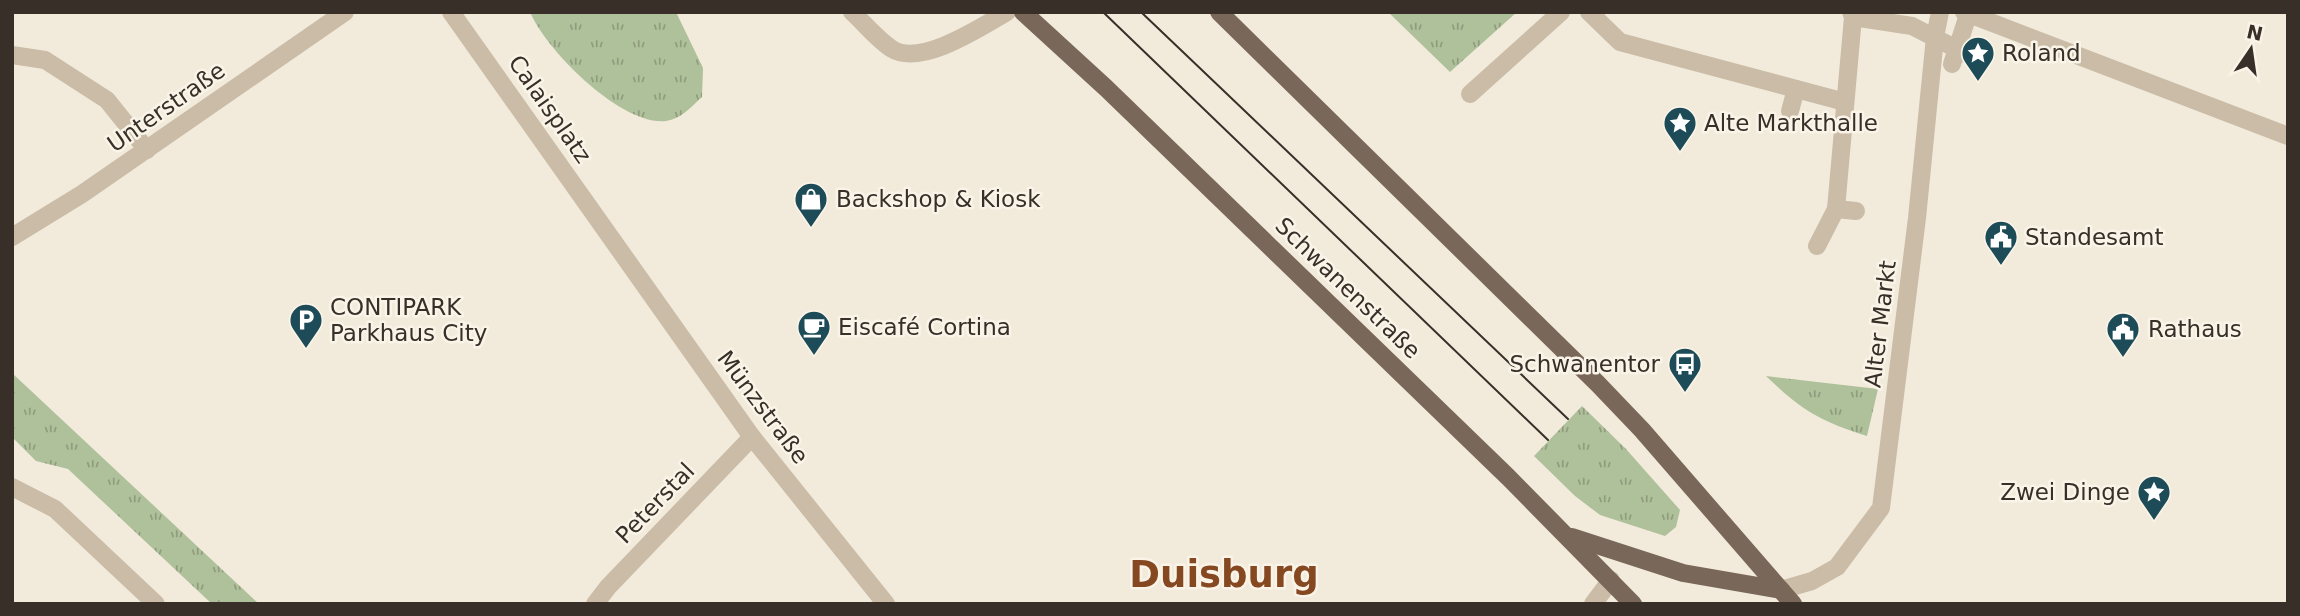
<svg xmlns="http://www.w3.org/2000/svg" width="2300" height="616" font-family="'DejaVu Sans',sans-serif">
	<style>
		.grass { fill: url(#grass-tufts) }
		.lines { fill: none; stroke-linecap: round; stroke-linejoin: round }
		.minor { stroke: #cabca7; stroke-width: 18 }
		.major { stroke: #796859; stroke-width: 18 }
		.tram { stroke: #372f28; stroke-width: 2 }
		.labels { text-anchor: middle; stroke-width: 5; stroke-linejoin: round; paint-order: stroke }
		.poi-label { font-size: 23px; fill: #372f28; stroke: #faf4e8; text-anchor: start }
		.street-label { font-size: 23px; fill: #372f28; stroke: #faf4e8 }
		.town-label { font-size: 37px; font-weight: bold; fill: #864821; stroke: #faf4e8 }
	</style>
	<defs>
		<pattern id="grass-tufts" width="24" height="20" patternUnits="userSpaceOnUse" patternTransform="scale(1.75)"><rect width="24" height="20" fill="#afc19b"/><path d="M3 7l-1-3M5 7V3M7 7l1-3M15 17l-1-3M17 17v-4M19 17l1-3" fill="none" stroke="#8f9d7e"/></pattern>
	</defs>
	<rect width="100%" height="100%" fill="#f2ebdb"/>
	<g class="grass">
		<path d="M530 12H676L703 68 702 97C691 107 681 119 666 121 621 126 546 50 530 12Z"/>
		<polygon points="1388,12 1517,12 1450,72"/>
		<polygon points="12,373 259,604 212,604 68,469 36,461 12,437"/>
		<path d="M1766 376 1878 389 1867 436C1821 422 1801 410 1766 376Z"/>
		<polygon points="1582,406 1626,449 1680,510 1676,527 1665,536 1600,515 1575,496 1534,456"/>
	</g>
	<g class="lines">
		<g class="minor">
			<polyline points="451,12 752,437 886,604"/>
			<path d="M852 12C865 24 878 40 892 49 921 67 981 27 1007 12"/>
			<polyline points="1589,12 1620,42 1845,102"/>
			<polyline points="1851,12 1853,17 1912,26 1980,61"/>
			<polyline points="1964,12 2288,136"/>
			<polyline points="1853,17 1836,209 1856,211"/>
			<polyline points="12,55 45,60 107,100 147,150"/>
			<polyline points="1952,64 1969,12"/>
			<polyline points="1470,94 1561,12"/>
			<polyline points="1790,111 1796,89"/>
			<polyline points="12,237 82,194 345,12"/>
			<polyline points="1817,246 1836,209"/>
			<polyline points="12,487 55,509 156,604"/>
			<polyline points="1781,590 1812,581 1837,567 1881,508 1917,218 1935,37 1940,12"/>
			<polyline points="595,604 608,587 752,437"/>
			<polyline points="1593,604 1611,580"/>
		</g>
		<g class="major">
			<polyline points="1023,12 1106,88 1508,477 1633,604"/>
			<polyline points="1219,12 1598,384 1642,430 1793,604"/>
			<polyline points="1572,537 1683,573 1781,590"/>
		</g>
		<g class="tram">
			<polyline points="1103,12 1548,440"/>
			<polyline points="1141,12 1568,419"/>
		</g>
	</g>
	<defs>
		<symbol id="sight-pin" viewBox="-11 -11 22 30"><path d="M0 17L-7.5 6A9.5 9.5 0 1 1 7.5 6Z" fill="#1d4c58" stroke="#faf4e8"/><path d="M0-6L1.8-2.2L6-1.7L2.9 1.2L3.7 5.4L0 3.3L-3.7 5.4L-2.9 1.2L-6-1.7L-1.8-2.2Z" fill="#fff"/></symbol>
		<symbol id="shop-pin" viewBox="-11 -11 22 30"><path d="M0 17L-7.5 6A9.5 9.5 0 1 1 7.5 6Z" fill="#1d4c58" stroke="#faf4e8"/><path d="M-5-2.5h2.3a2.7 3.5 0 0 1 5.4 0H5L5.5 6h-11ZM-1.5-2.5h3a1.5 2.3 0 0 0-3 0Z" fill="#fff"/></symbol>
		<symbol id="civic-pin" viewBox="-11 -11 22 30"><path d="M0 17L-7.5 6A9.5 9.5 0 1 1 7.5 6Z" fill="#1d4c58" stroke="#faf4e8"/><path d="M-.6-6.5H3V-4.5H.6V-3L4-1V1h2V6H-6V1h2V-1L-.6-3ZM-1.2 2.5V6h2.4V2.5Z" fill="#fff"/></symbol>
		<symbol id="parking-pin" viewBox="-11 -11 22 30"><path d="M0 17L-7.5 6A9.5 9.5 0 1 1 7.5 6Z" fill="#1d4c58" stroke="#faf4e8"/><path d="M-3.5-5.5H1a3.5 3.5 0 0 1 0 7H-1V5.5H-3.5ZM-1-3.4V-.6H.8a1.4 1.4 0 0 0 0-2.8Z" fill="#fff"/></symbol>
		<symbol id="cafe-pin" viewBox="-11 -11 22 30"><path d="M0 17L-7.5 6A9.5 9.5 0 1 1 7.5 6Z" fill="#1d4c58" stroke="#faf4e8"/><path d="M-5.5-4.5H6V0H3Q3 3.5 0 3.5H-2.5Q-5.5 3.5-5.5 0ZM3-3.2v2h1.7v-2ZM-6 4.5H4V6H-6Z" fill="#fff"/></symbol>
		<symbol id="bus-pin" viewBox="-11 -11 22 30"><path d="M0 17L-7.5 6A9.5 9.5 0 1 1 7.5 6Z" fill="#1d4c58" stroke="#faf4e8"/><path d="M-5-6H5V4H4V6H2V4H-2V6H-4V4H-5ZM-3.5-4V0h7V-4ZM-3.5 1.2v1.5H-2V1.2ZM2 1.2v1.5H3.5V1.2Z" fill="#fff"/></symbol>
	</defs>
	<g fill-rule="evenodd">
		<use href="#sight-pin" x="1959" y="34" width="38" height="52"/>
		<use href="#sight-pin" x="1661" y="104" width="38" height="52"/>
		<use href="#shop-pin" x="792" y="180" width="38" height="52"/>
		<use href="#civic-pin" x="1982" y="218" width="38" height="52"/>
		<use href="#parking-pin" x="287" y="301" width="38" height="52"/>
		<use href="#cafe-pin" x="795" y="308" width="38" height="52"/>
		<use href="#civic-pin" x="2104" y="310" width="38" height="52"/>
		<use href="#bus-pin" x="1666" y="345" width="38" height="52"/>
		<use href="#sight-pin" x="2135" y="473" width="38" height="52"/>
	</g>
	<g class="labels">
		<g class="poi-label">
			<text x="2002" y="61">Roland</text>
			<text x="1704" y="131">Alte Markthalle</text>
			<text x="836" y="207">Backshop &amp; Kiosk</text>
			<text x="2025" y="245">Standesamt</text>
			<text x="330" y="315">CONTIPARK<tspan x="330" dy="26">Parkhaus City</tspan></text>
			<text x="838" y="335">Eiscafé Cortina</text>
			<text x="2148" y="337">Rathaus</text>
			<text x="1660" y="372" text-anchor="end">Schwanentor</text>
			<text x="2130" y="500" text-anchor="end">Zwei Dinge</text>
		</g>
		<g class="street-label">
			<text transform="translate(166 107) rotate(-35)" y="8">Unterstraße</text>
			<text transform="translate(550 109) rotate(55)" y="8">Calaisplatz</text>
			<text transform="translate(1348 288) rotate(44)" y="8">Schwanenstraße</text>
			<text transform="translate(1880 324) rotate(-83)" y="8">Alter Markt</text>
			<text transform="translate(763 407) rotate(53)" y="8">Münzstraße</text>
			<text transform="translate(655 503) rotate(-46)" y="8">Peterstal</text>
		</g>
		<g class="town-label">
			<text x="1224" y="587">Duisburg</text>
		</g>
	</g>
	<rect width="2300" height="616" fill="none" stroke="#372f28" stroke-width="28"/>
	<g transform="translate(2251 49) rotate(13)" stroke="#faf4e8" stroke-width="5" paint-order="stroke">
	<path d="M0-5L12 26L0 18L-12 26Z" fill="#372f28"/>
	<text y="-10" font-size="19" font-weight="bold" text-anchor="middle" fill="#372f28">N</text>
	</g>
</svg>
